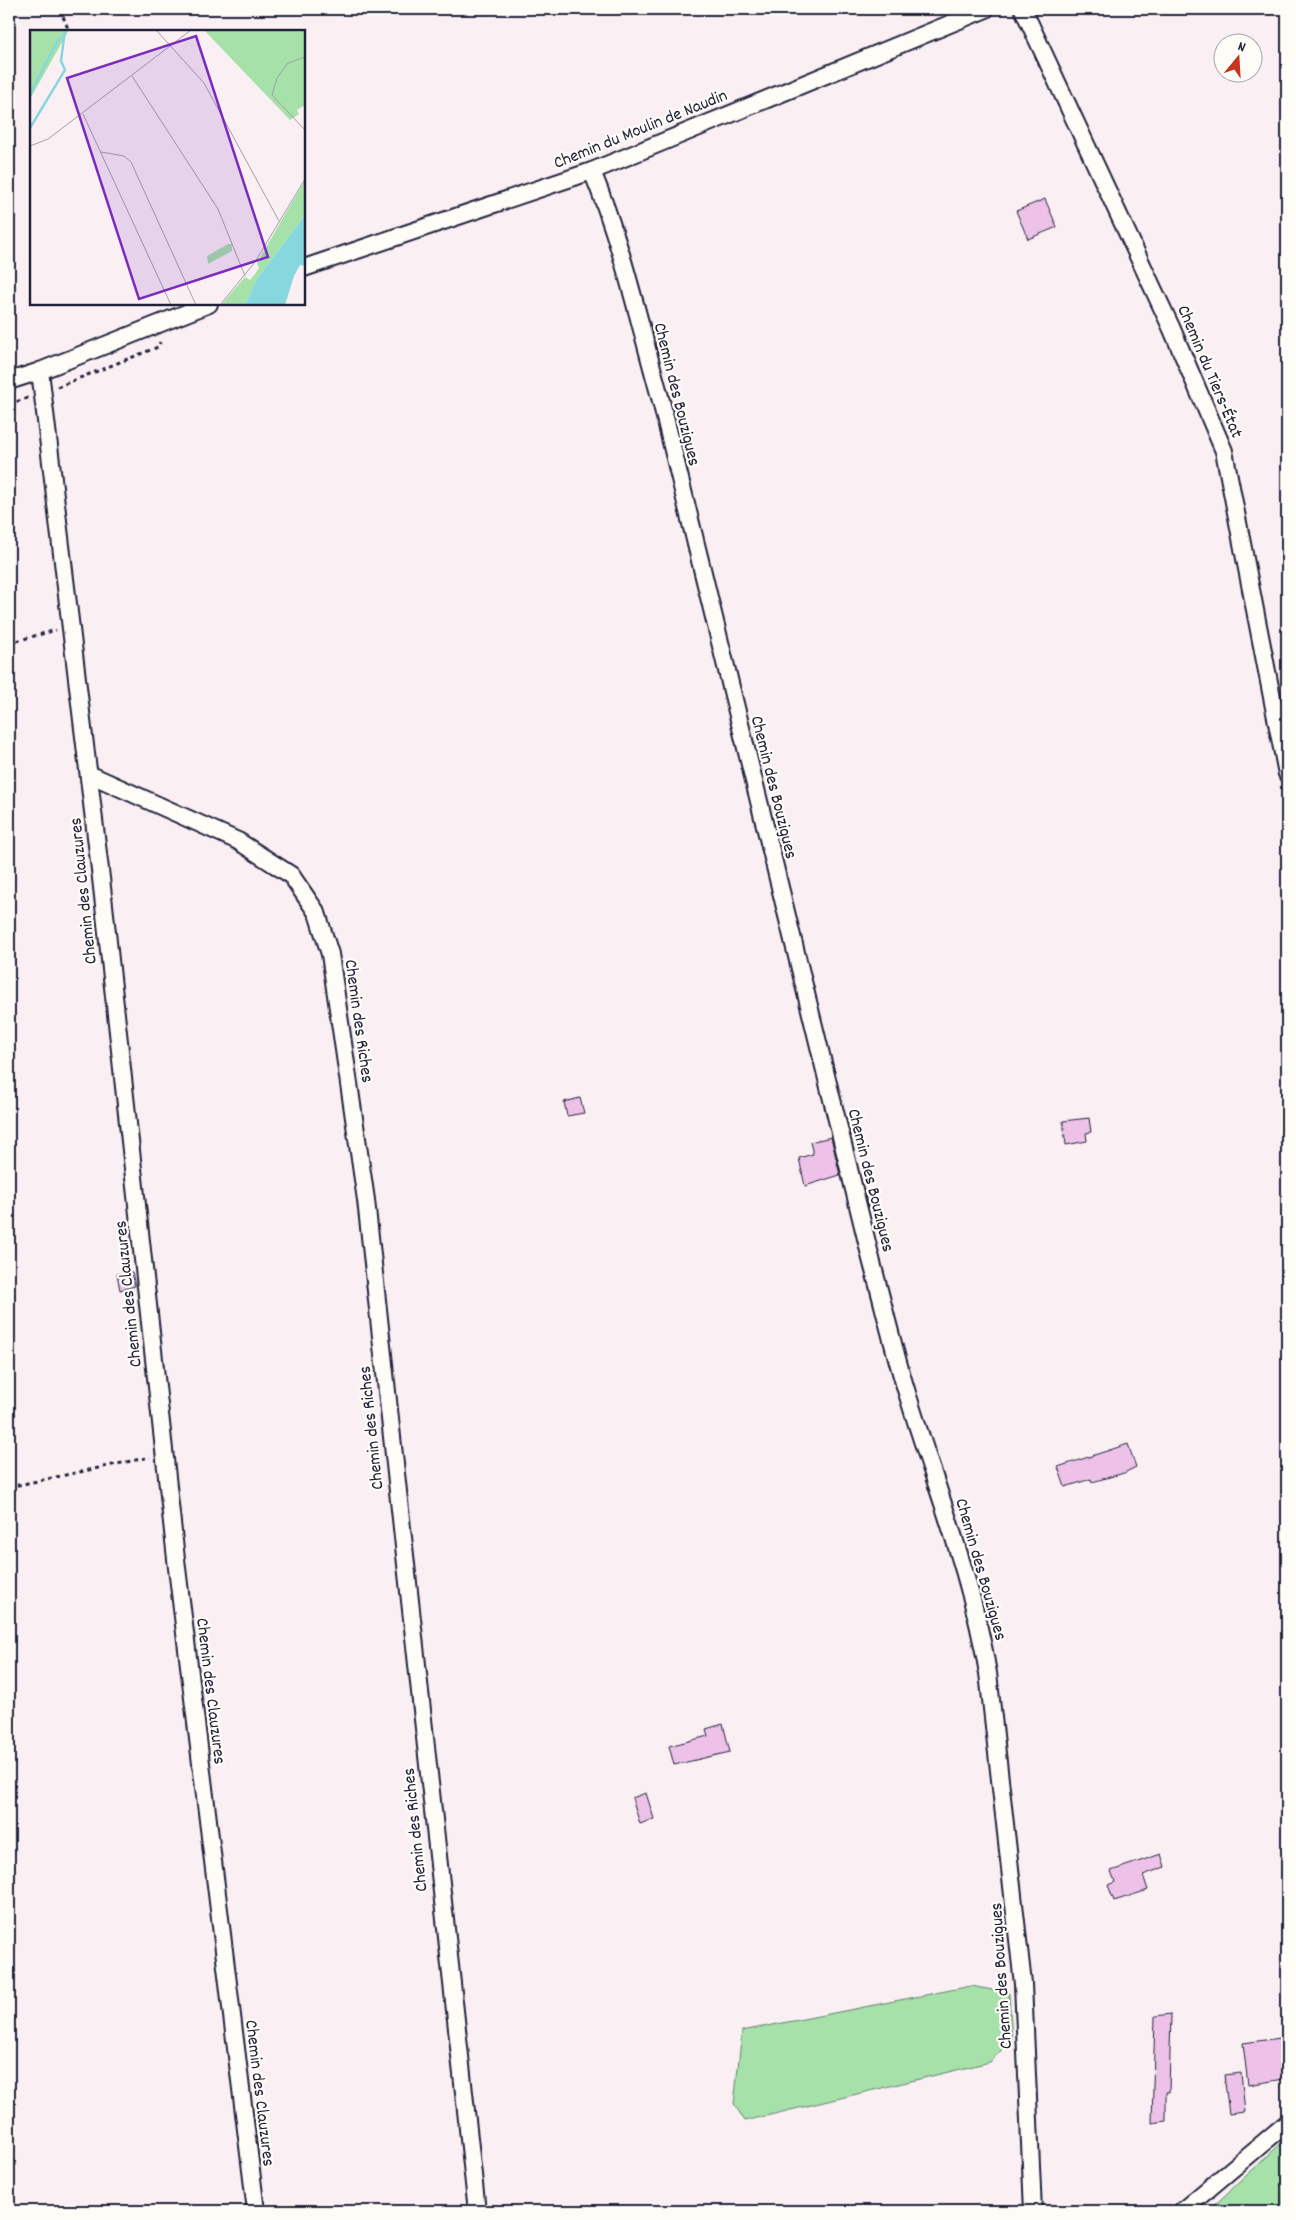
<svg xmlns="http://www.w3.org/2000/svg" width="1296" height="2220" font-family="Dekko,sans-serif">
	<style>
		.green { fill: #a5e1a8; stroke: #648272 }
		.building { fill: #eec2e8; stroke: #22223b }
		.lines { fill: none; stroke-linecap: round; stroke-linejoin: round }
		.street-casing { stroke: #22223b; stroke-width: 20 }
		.path { stroke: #22223b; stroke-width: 3; stroke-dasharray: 4 4; stroke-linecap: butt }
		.street { stroke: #fdfcf7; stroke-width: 16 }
		.labels { text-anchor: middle; stroke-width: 4.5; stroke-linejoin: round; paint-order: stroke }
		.street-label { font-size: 18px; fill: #22223b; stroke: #fdfcf7 }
		.inset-river { fill: none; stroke: #86d7de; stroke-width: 2.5 }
		.inset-road { fill: none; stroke: #a49eaa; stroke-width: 1 }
		.view { fill: #7b2cbf; fill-opacity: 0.15; stroke: #7b2cbf; stroke-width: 2.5 }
		.inset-edge { fill: none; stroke: #22223b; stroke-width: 2.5 }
	</style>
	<rect width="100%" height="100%" fill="#faf0f4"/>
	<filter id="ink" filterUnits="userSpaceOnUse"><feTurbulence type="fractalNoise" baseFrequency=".02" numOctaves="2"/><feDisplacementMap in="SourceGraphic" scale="10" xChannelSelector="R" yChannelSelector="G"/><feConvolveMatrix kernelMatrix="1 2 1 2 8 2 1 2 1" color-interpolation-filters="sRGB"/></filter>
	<g filter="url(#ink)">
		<g class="green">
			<polygon points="971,1986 1009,1993 1012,2039 990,2062 745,2121 734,2104 742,2031"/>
			<polygon points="1287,2138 1287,2211 1208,2211"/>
		</g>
		<g class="building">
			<polygon points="1045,199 1057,227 1028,239 1016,211"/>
			<polygon points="580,1098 584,1113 567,1116 564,1102"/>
			<polygon points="1089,1118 1091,1132 1086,1133 1087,1141 1066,1145 1063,1121"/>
			<polygon points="831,1137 840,1175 805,1186 799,1158 813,1154 810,1142"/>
			<polygon points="132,1272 135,1286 120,1290 117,1274"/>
			<polygon points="1128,1444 1136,1467 1124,1473 1092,1482 1091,1479 1065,1487 1058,1467"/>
			<polygon points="723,1724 730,1752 674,1765 669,1746 708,1736 706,1729"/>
			<polygon points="646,1793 654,1819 640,1824 632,1798"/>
			<polygon points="1161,1854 1165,1867 1143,1875 1148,1890 1114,1901 1108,1885 1115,1882 1111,1871"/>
			<polygon points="1171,2014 1169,2092 1166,2092 1166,2121 1152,2123 1155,2016"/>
			<polygon points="1280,2038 1284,2079 1248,2085 1243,2043"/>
			<polygon points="1241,2073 1245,2112 1229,2114 1224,2075"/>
		</g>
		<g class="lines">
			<defs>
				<g id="street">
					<polyline points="1023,9 1171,327 1224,451 1287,774"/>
					<path d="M592 171C622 244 639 322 660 397L872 1263C884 1307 894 1352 908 1396 936 1488 972 1577 988 1673L1023 1984 1033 2211"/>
					<polyline points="304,268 592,171 986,9"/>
					<polyline points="40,371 101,878 177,1568 256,2211"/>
					<polyline points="9,381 40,371 209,304"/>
					<polyline points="89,774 238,841 291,875 317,913 330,954 366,1200 477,2211"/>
					<polyline points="1182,2211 1287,2123"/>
				</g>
			</defs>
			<use href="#street" class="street-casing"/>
			<g class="path">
				<polyline points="60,9 69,31"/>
				<polyline points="57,387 158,347 160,342"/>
				<polyline points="9,404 28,398"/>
				<polyline points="9,643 56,630"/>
				<polyline points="9,1487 150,1457"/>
			</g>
			<use href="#street" class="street"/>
		</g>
	</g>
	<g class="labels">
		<g class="street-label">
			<text transform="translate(640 128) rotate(-22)" y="6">Chemin du Moulin de Naudin</text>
			<text transform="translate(1211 371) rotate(67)" y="6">Chemin du Tiers-État</text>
			<text transform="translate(678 394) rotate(76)" y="6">Chemin des Bouzigues</text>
			<text transform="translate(775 787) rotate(76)" y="6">Chemin des Bouzigues</text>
			<text transform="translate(82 891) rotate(-96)" y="6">Chemin des Clauzures</text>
			<text transform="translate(360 1021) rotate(82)" y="6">Chemin des Riches</text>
			<text transform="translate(872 1180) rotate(76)" y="6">Chemin des Bouzigues</text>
			<text transform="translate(127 1294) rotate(-96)" y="6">Chemin des Clauzures</text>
			<text transform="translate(370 1428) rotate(-96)" y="6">Chemin des Riches</text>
			<text transform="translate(982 1569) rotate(74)" y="6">Chemin des Bouzigues</text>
			<text transform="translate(212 1691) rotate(83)" y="6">Chemin des Clauzures</text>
			<text transform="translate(414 1830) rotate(-96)" y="6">Chemin des Riches</text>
			<text transform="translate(1000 1976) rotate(-94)" y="6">Chemin des Bouzigues</text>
			<text transform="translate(261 2093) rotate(83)" y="6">Chemin des Clauzures</text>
		</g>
	</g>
	<g transform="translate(30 30)">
		<rect width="275" height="275" fill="#faf0f4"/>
		<path d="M0 0H39L0 69ZM174 0H275V75L267 80 269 84 260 90ZM275 150V185L227 249 215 275H191L215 247 220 250 225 244 229 238 227 233ZM198 214H202V221L178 234 177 226Z" fill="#a5e1a8"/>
		<path d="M275 185V236L270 235 264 246 255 275H215L227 249Z" fill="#86d7de"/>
		<path class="inset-river" d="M0 64 28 10 34 7M0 98 35 40 31 31 35 0"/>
		<path class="inset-road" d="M126 0 174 53 249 191M275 27 258 33 247 48 242 65 275 100M102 46 188 179 215 246M53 84 141 275M0 116 18 109 161 0M71 122 94 126 101 132 166 275M190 275 225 232 275 149"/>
		<path class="view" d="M166 6 238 227 109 269 37 48Z"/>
		<rect width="275" height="275" class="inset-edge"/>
	</g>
	<rect width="1296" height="2220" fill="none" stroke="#fdfcf7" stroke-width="30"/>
	<rect x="15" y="15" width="1266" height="2190" fill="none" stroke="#22223b" stroke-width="2" filter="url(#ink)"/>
	<g transform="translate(1238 58) rotate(18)"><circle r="24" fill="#fdfcf7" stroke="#a5a5ac"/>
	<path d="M0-4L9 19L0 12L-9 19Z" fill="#c8321e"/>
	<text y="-8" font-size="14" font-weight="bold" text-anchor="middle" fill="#22223b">N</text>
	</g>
</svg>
